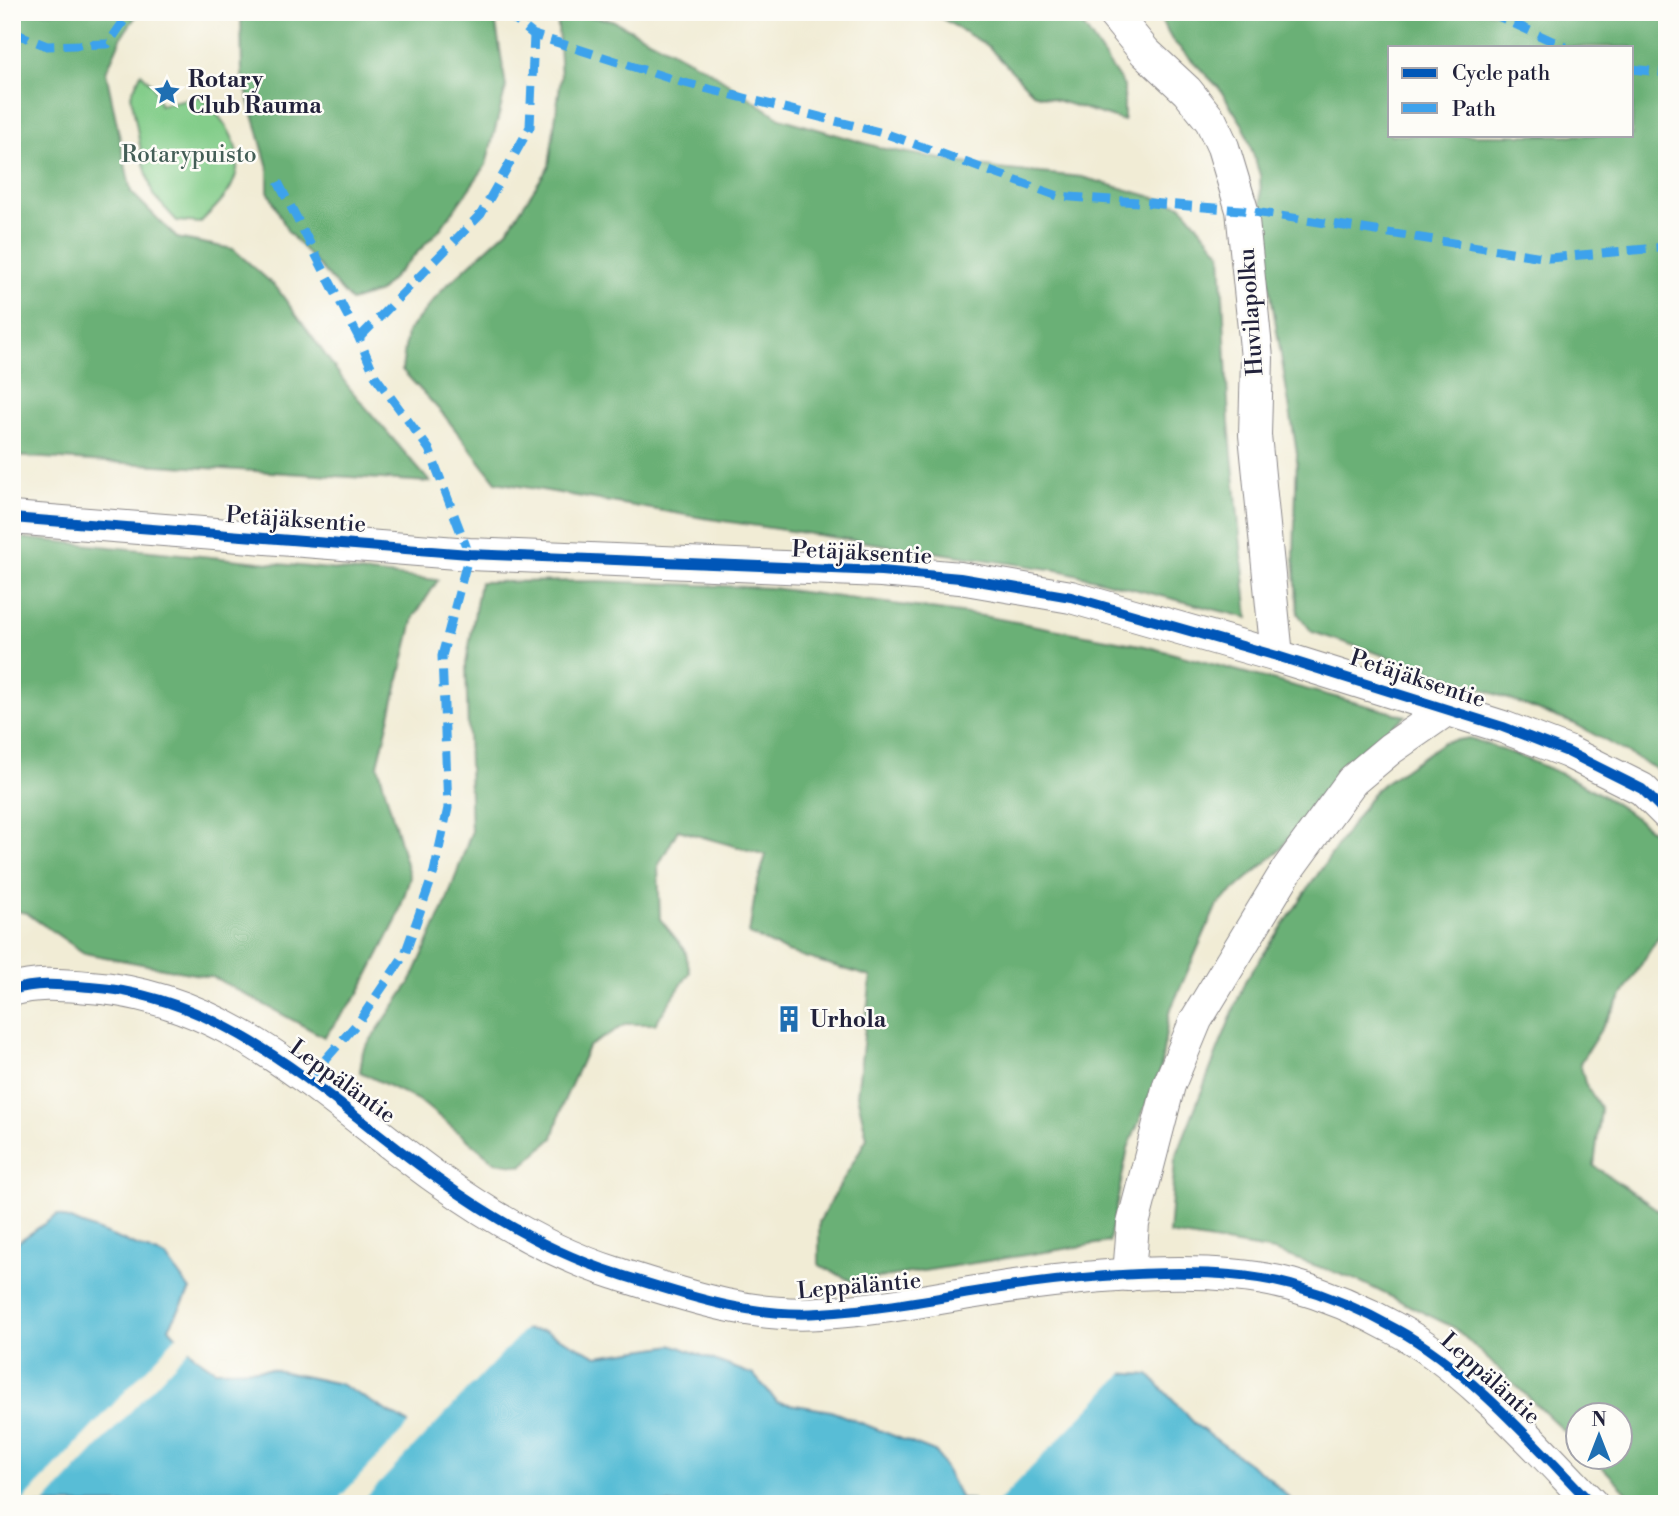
<svg xmlns="http://www.w3.org/2000/svg" width="1679" height="1516" font-family="'Libre Bodoni',serif">
	<style>
		.green { fill: #83cd8a; stroke: #527862; stroke-width: 2 }
		.forest { fill: #6ab076; stroke: #466958; stroke-width: 2; fill-rule: evenodd }
		.water { fill: #58bdd6; stroke: #3d7088; stroke-width: 2 }
		.pier { fill: #f1ecd5 }
		.lines { fill: none; stroke-linecap: round; stroke-linejoin: round }
		.minor-casing { stroke: #8a8788; stroke-width: 34 }
		.minor { stroke: #fff; stroke-width: 32 }
		.quiet { stroke: #3ea2ec; stroke-width: 9; stroke-dasharray: 18 9; stroke-linecap: butt }
		.cycleway-casing { stroke: #fdfcf7; stroke-width: 15 }
		.cycleway { stroke: #0057b8; stroke-width: 10 }
		.labels { text-anchor: middle; stroke-width: 5; stroke-linejoin: round; paint-order: stroke }
		.poi-label { font-size: 23px; font-weight: bold; fill: #22223b; stroke: #fdfcf7; text-anchor: start }
		.park-label { font-size: 23px; fill: #445e57; stroke: #fdfcf7 }
		.street-label { font-size: 23px; fill: #22223b; stroke: #fdfcf7 }
	</style>
	<rect width="100%" height="100%" fill="#fdfcf7"/>
	<filter id="ink" filterUnits="userSpaceOnUse"><feTurbulence type="fractalNoise" baseFrequency=".0143" numOctaves="2"/><feDisplacementMap in="SourceGraphic" scale="14" xChannelSelector="R" yChannelSelector="G"/><feConvolveMatrix kernelMatrix="1 2 1 2 8 2 1 2 1" color-interpolation-filters="sRGB"/></filter>
	<filter id="wash" filterUnits="userSpaceOnUse"><feTurbulence type="fractalNoise" baseFrequency=".00686" numOctaves="4" result="noise"/><feDisplacementMap in="SourceGraphic" scale="28" xChannelSelector="R" yChannelSelector="G"/><feGaussianBlur stdDeviation="1.57" result="paint"/><feColorMatrix in="noise" values="0 0 0 0 0 0 0 0 0 0 0 0 0 0 0 0 0 1.4 0 .05"/><feComposite in="paint" operator="in"/></filter>
	<g filter="url(#wash)">
		<rect width="100%" height="100%" fill="#f1ecd5"/>
		<path class="green" d="M141 73 153 85 160 105 199 96C225 119 249 150 232 185 226 199 210 212 200 223L177 221 153 195 142 157 131 95Z"/>
		<g class="forest">
			<polygon points="12,12 139,12 122,36 106,72 131,192 177,238 233,249 276,287 350,389 430,482 12,456"/>
			<polygon points="241,12 494,12 506,87 486,165 441,228 379,292 351,301 288,232 268,191 268,168 242,75"/>
			<polygon points="557,12 612,20 705,68 780,118 885,149 998,169 1082,177 1181,205 1221,253 1229,423 1248,618 1063,571 703,518 496,482 443,414 402,370 407,332 443,289 508,229 549,166 561,77"/>
			<polygon points="931,12 1074,12 1124,86 1124,121 1033,93 988,46"/>
			<path d="M1156 12H1667V775L1575 724 1444 675 1312 632 1298 614 1294 556 1297 453 1263 246 1260 175 1244 127 1219 88 1172 40ZM1632 47V135H1390V47Z"/>
			<polygon points="12,537 438,580 414,617 378,765 410,878 396,921 358,995 324,1037 215,978 84,953 26,913 12,910"/>
			<polygon points="597,581 772,588 983,616 1145,646 1406,716 1365,747 1315,800 1281,849 1217,905 1169,1013 1160,1072 1128,1148 1109,1242 853,1282 819,1265 819,1222 867,1138 857,1095 871,977 788,952 749,934 756,888 766,855 678,830 658,866 660,919 685,950 690,972 655,1024 626,1024 588,1047 563,1103 553,1138 522,1166 495,1162 420,1101 360,1072 363,1051 410,983 446,903 471,833 466,664 480,582"/>
			<path d="M1470 738C1547 766 1605 787 1667 844V923L1580 1063 1585 1083 1601 1109 1594 1166 1667 1216V1504H1639L1592 1457 1620 1456V1414H1578L1577 1443 1455 1328 1359 1281 1274 1251 1169 1234 1175 1159 1245 981 1376 789 1444 742Z"/>
		</g>
		<polygon class="water" points="57,1215 166,1257 190,1290 169,1328 196,1357 215,1370 270,1369 340,1384 413,1426 435,1412 519,1329 545,1331 597,1356 674,1345 754,1375 777,1402 831,1411 937,1453 961,1499 992,1501 1115,1373 1149,1375 1196,1425 1268,1477 1295,1504 12,1504 12,1246"/>
		<g class="pier">
			<polygon points="517,1326 528,1326 360,1504 348,1504 340,1497 412,1421 433,1409"/>
			<polygon points="179,1334 191,1347 44,1504 20,1504"/>
			<polygon points="1126,1370 996,1504 969,1504 976,1497 991,1498 1113,1371"/>
		</g>
	</g>
	<g filter="url(#ink)">
		<g class="lines">
			<defs>
				<g id="minor">
					<polyline points="1112,12 1145,52 1187,91 1211,121 1223,147 1242,210 1257,358 1255,435 1277,656"/>
					<polyline points="12,518 469,554 881,571 960,578 1071,597 1277,656 1503,727 1568,752 1642,789 1667,814"/>
					<path d="M12 990C39 982 62 985 90 987 231 996 329 1101 438 1179 491 1217 552 1253 615 1273 682 1294 749 1318 820 1313 879 1310 937 1298 994 1289 1081 1276 1207 1262 1291 1285 1327 1295 1364 1311 1396 1329 1467 1367 1536 1446 1592 1504"/>
					<polyline points="1129,1275 1133,1224 1169,1085 1196,1020 1287,870 1352,781 1390,749 1449,708"/>
				</g>
			</defs>
			<use href="#minor" class="minor-casing"/>
			<use href="#minor" class="minor"/>
			<g class="quiet">
				<polyline points="505,12 534,35 681,82 887,134 1058,196 1242,210 1549,258 1667,247"/>
				<polyline points="1489,12 1565,47"/>
				<polyline points="12,32 47,46 108,44 130,12"/>
				<polyline points="1632,69 1667,73"/>
				<polyline points="278,182 359,338 375,376 429,449 469,554 442,656 448,808 434,872 405,954 360,1020 309,1078"/>
				<polyline points="359,338 481,214 530,127 534,35 526,12"/>
			</g>
			<defs>
				<g id="cycleway">
					<polyline points="12,518 469,554 881,571 960,578 1071,597 1277,656 1503,727 1568,752 1642,789 1667,814"/>
					<path d="M12 990C39 982 62 985 90 987 231 996 329 1101 438 1179 491 1217 552 1253 615 1273 682 1294 749 1318 820 1313 879 1310 937 1298 994 1289 1081 1276 1207 1262 1291 1285 1327 1295 1364 1311 1396 1329 1467 1367 1536 1446 1592 1504"/>
				</g>
			</defs>
			<use href="#cycleway" class="cycleway-casing"/>
			<use href="#cycleway" class="cycleway"/>
		</g>
	</g>
	<defs>
		<symbol id="sight-bare" viewBox="-9 -9 18 18"><path d="M0-6L1.8-2.2L6-1.7L2.9 1.2L3.7 5.4L0 3.3L-3.7 5.4L-2.9 1.2L-6-1.7L-1.8-2.2Z" fill="#1f6fb2" stroke="#fdfcf7" stroke-width="2.5" paint-order="stroke"/></symbol>
		<symbol id="building-bare" viewBox="-9 -9 18 18"><path d="M-4-6H4V6H1V3H-1V6H-4ZM-2.5-4.3h1.7v1.8h-1.7ZM.8-4.3h1.7v1.8H.8ZM-2.5-1h1.7V.8h-1.7ZM.8-1h1.7V.8H.8Z" fill="#1f6fb2" stroke="#fdfcf7" stroke-width="2.5" paint-order="stroke"/></symbol>
	</defs>
	<g fill-rule="evenodd">
		<use href="#sight-bare" x="148" y="73" width="38" height="38"/>
		<use href="#building-bare" x="770" y="1000" width="38" height="38"/>
	</g>
	<g class="labels">
		<g class="poi-label">
			<text x="188" y="87">Rotary<tspan x="188" dy="26">Club Rauma</tspan></text>
			<text x="810" y="1027">Urhola</text>
		</g>
		<g class="park-label">
			<text x="189" y="162">Rotarypuisto</text>
		</g>
		<g class="street-label">
			<text transform="translate(1250 312) rotate(-94)" y="8">Huvilapolku</text>
			<text transform="translate(296 519) rotate(4)" y="8">Petäjäksentie</text>
			<text transform="translate(862 552) rotate(3)" y="8">Petäjäksentie</text>
			<text transform="translate(1418 678) rotate(18)" y="8">Petäjäksentie</text>
			<text transform="translate(343 1081) rotate(36)" y="8">Leppäläntie</text>
			<text transform="translate(859 1285) rotate(-5)" y="8">Leppäläntie</text>
			<text transform="translate(1491 1378) rotate(42)" y="8">Leppäläntie</text>
		</g>
	</g>
	<rect width="1679" height="1516" fill="none" stroke="#fdfcf7" stroke-width="42"/>
	<rect x="1388" y="46" width="245" height="91" fill="#fdfcf7" stroke="#a5a5ac" stroke-width="2"/>
	<rect x="1402" y="68" width="35" height="10" fill="#0057b8" stroke="#a5a5ac" stroke-width="2"/>
	<text x="1452" y="80" font-size="21" fill="#22223b">Cycle path</text>
	<rect x="1402" y="103" width="35" height="10" fill="#3ea2ec" stroke="#a5a5ac" stroke-width="2"/>
	<text x="1452" y="116" font-size="21" fill="#22223b">Path</text>
	<g transform="translate(1599 1436)"><circle r="33" fill="#fdfcf7" stroke="#a5a5ac" stroke-width="2"/>
	<path d="M0-5L12 26L0 18L-12 26Z" fill="#1f6fb2"/>
	<text y="-10" font-size="19" font-weight="bold" text-anchor="middle" fill="#22223b">N</text>
	</g>
</svg>
